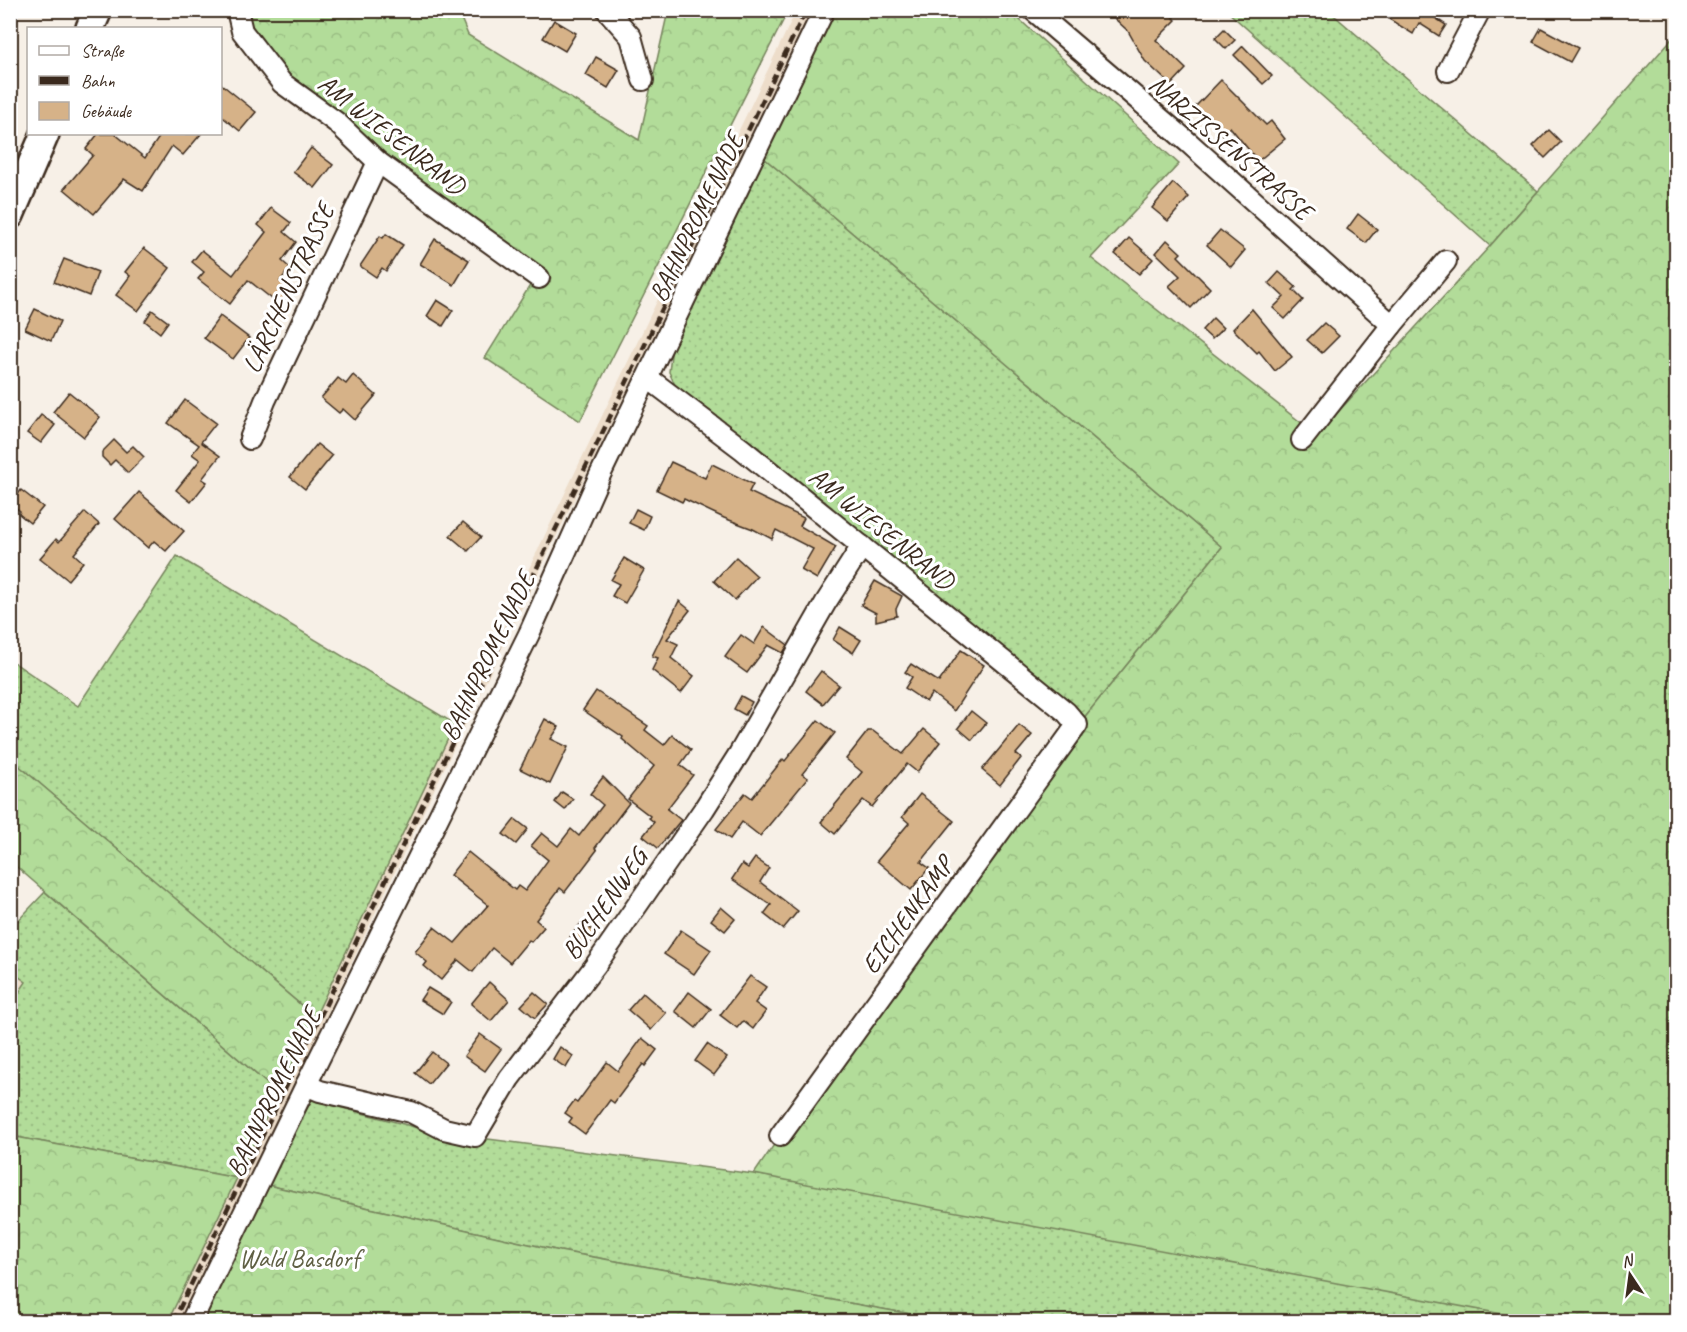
<svg xmlns="http://www.w3.org/2000/svg" width="1687" height="1332" font-family="Caveat,sans-serif">
	<style>
		.built { fill: #edddca }
		.grass { fill: url(#grass-dots); stroke: #76835c; stroke-width: 1.5 }
		.forest { fill: url(#forest-crowns); stroke: #76835c; stroke-width: 1.5 }
		.building { fill: #d6b288; stroke: #3b2a1e; stroke-width: 1.5 }
		.lines { fill: none; stroke-linecap: round; stroke-linejoin: round }
		.street-casing { stroke: #3b2a1e; stroke-width: 24 }
		.secondary-casing { stroke: #3b2a1e; stroke-width: 32 }
		.street { stroke: #fff; stroke-width: 20 }
		.secondary { stroke: #fff; stroke-width: 27 }
		.rail { stroke: #3b2a1e; stroke-width: 4.5; stroke-dasharray: 9 4.5; stroke-linecap: butt }
		.labels { text-anchor: middle; stroke-width: 6; stroke-linejoin: round; paint-order: stroke }
		.street-label { font-size: 26px; fill: #3b2a1e; stroke: #fff }
		.park-label { font-size: 26px; fill: #5f5f43; stroke: #fff }
	</style>
	<defs>
		<pattern id="grass-dots" width="8" height="8" patternUnits="userSpaceOnUse" patternTransform="scale(1.5)"><rect width="8" height="8" fill="#b2dc99"/><path d="M2 2h.1M6 6h.1" fill="none" stroke="#9abd83" stroke-width="1.8" stroke-linecap="round"/></pattern>
		<pattern id="forest-crowns" width="20" height="18" patternUnits="userSpaceOnUse" patternTransform="scale(1.5)"><rect width="20" height="18" fill="#b2dc99"/><path d="M2 6a3 3 0 1 1 6 0M12 15a3 3 0 1 1 6 0" fill="none" stroke="#9abd83"/></pattern>
	</defs>
	<rect width="100%" height="100%" fill="#f7f0e7"/>
	<filter id="ink" filterUnits="userSpaceOnUse"><feTurbulence type="fractalNoise" baseFrequency=".0167" numOctaves="2"/><feDisplacementMap in="SourceGraphic" scale="12" xChannelSelector="R" yChannelSelector="G"/><feConvolveMatrix kernelMatrix="1 2 1 2 8 2 1 2 1" color-interpolation-filters="sRGB"/></filter>
	<g filter="url(#ink)">
		<g class="built">
			<polygon points="796,11 812,11 714,217 627,391 464,727 324,1021 289,1099 180,1321 168,1322"/>
			<polygon points="11,971 26,982 11,1006"/>
		</g>
		<g class="grass">
			<polygon points="1227,11 1329,11 1538,191 1490,246"/>
			<polygon points="763,157 1222,547 1083,719 676,387 669,372 672,347"/>
			<polygon points="177,556 455,724 315,1017 11,759 10,660 78,706"/>
			<polygon points="45,892 278,1093 237,1178 11,1136 10,1006 26,982 11,971 11,928"/>
			<polygon points="312,1100 411,1126 457,1143 488,1139 754,1174 1587,1321 949,1321 560,1251 263,1184"/>
		</g>
		<g class="forest">
			<polygon points="412,10 416,14 440,11 458,11 468,35 639,140 668,11 788,11 580,421 485,358 539,271 384,155 287,78 249,27 245,11"/>
			<polygon points="832,11 1010,11 1179,164 1091,258 1317,435 1490,246 1676,34 1676,1321 1539,1321 754,1174 780,1136 1083,719 1222,547 763,157"/>
			<polygon points="11,759 315,1017 278,1093 11,862"/>
			<polygon points="11,1136 237,1178 168,1321 11,1321"/>
			<polygon points="263,1184 560,1251 949,1321 197,1322"/>
		</g>
		<g class="building">
			<polygon points="1124,10 1166,10 1176,20 1156,40 1186,69 1171,85 1145,61 1128,31 1115,19"/>
			<polygon points="1394,10 1427,10 1426,12 1446,25 1439,36 1419,23 1413,34 1389,19"/>
			<polygon points="554,20 576,33 565,51 543,38"/>
			<polygon points="1541,28 1578,48 1570,62 1533,42"/>
			<polygon points="1224,29 1235,40 1226,49 1215,38"/>
			<polygon points="1243,46 1272,76 1263,84 1234,55"/>
			<polygon points="596,57 619,70 608,88 586,75"/>
			<polygon points="1221,80 1266,125 1271,121 1285,139 1258,161 1230,127 1223,135 1195,107"/>
			<polygon points="220,83 256,112 240,131 220,115"/>
			<polygon points="1549,130 1561,142 1545,158 1533,146"/>
			<polygon points="98,134 115,134 145,158 160,136 157,134 201,134 183,155 172,146 143,191 124,179 94,214 64,189 93,155 86,149"/>
			<polygon points="311,148 333,165 315,188 293,172"/>
			<polygon points="1173,183 1189,197 1168,221 1152,208"/>
			<polygon points="271,208 291,223 284,232 296,242 282,261 290,268 280,281 293,291 281,306 248,280 230,304 198,279 204,272 192,262 202,250 233,275 266,232 258,225"/>
			<polygon points="1358,214 1377,229 1366,243 1347,229"/>
			<polygon points="1220,230 1245,250 1231,267 1207,245"/>
			<polygon points="386,234 403,245 386,271 382,268 376,277 360,266 380,236 383,238"/>
			<polygon points="1129,238 1153,259 1139,274 1115,254"/>
			<polygon points="435,239 469,260 454,285 420,264"/>
			<polygon points="1167,240 1181,253 1178,256 1210,288 1191,308 1169,286 1180,276 1156,253"/>
			<polygon points="144,248 170,268 138,311 116,295 130,276 125,272"/>
			<polygon points="64,259 98,272 89,296 54,282"/>
			<polygon points="1279,272 1296,287 1293,290 1303,300 1285,319 1273,308 1284,297 1269,283"/>
			<polygon points="437,300 453,310 443,326 427,316"/>
			<polygon points="35,309 60,321 51,341 25,329"/>
			<polygon points="1252,309 1292,357 1275,371 1259,351 1257,353 1233,329"/>
			<polygon points="152,310 168,322 160,333 145,321"/>
			<polygon points="220,316 249,338 233,359 204,338"/>
			<polygon points="1213,318 1223,328 1212,339 1202,330"/>
			<polygon points="1324,323 1339,336 1322,353 1307,340"/>
			<polygon points="353,375 376,395 355,420 343,409 339,413 321,398 338,378 346,384"/>
			<polygon points="69,392 100,417 84,437 53,412"/>
			<polygon points="185,400 216,423 201,442 220,456 202,479 207,482 191,502 176,490 200,460 192,454 199,445 168,423"/>
			<polygon points="41,415 55,425 41,443 27,433"/>
			<polygon points="114,440 126,452 133,446 144,457 128,473 115,460 110,465 102,457 102,452"/>
			<polygon points="317,444 332,456 305,489 290,477"/>
			<polygon points="671,462 705,478 712,464 753,484 749,492 804,518 800,526 836,547 817,579 801,570 813,549 776,530 772,539 753,529 724,518 684,499 682,502 657,490"/>
			<polygon points="21,490 43,507 30,523 19,514 20,511 11,504"/>
			<polygon points="139,492 184,531 166,551 154,541 148,548 115,519"/>
			<polygon points="636,509 650,516 644,530 629,523"/>
			<polygon points="85,512 99,524 74,554 83,562 68,580 40,558 56,539 59,542"/>
			<polygon points="463,522 481,537 468,551 450,536"/>
			<polygon points="736,557 757,576 735,600 714,581"/>
			<polygon points="624,558 644,570 625,603 612,596 619,584 611,580"/>
			<polygon points="875,581 902,596 896,609 897,616 876,621 876,613 861,605"/>
			<polygon points="679,601 690,610 667,639 678,644 671,658 694,676 681,693 652,670 658,658 652,656"/>
			<polygon points="764,627 788,645 783,653 768,645 747,673 725,657 741,635 754,644"/>
			<polygon points="840,627 861,640 853,653 833,640"/>
			<polygon points="961,650 984,665 954,711 932,693 926,702 905,688 912,677 905,672 911,664 939,682"/>
			<polygon points="821,671 839,685 823,704 806,691"/>
			<polygon points="596,691 648,726 645,730 664,745 672,735 691,750 680,765 693,775 667,809 681,820 658,848 643,836 654,822 649,818 650,816 628,799 654,766 622,739 623,737 583,710"/>
			<polygon points="741,696 752,702 745,715 734,709"/>
			<polygon points="971,711 986,723 972,740 958,728"/>
			<polygon points="545,719 559,727 551,739 568,747 550,784 520,769"/>
			<polygon points="818,720 835,733 802,774 808,778 760,836 742,822 730,839 716,829 745,793 752,798 783,759 785,761"/>
			<polygon points="1019,725 1032,735 1016,754 1021,758 1000,785 982,770"/>
			<polygon points="924,729 940,742 917,772 907,764 872,807 863,800 835,834 821,822 862,772 846,759 868,731 873,731 903,754"/>
			<polygon points="603,777 629,803 595,848 597,850 565,892 560,888 536,920 544,927 531,942 529,940 510,963 492,948 473,972 458,960 441,980 424,966 427,962 415,952 434,927 455,943 488,905 450,875 468,852 515,890 518,886 525,891 548,860 531,846 542,833 558,846 571,829 579,836 603,805 590,794"/>
			<polygon points="562,792 573,799 565,810 555,802"/>
			<polygon points="920,794 954,821 921,862 929,868 911,890 877,861 909,823 902,817"/>
			<polygon points="515,819 528,829 516,844 503,834"/>
			<polygon points="755,858 769,868 760,882 798,911 783,929 764,914 771,905 732,879 742,864 748,868"/>
			<polygon points="721,907 735,919 725,931 711,920"/>
			<polygon points="582,922 597,934 585,949 570,937"/>
			<polygon points="681,930 711,950 694,974 664,954"/>
			<polygon points="750,976 766,987 755,1003 766,1011 753,1029 743,1021 737,1028 720,1015"/>
			<polygon points="489,982 509,1000 491,1021 471,1004"/>
			<polygon points="428,988 451,1002 443,1014 420,1000"/>
			<polygon points="534,992 548,1004 535,1018 521,1006"/>
			<polygon points="689,992 711,1009 696,1028 675,1011"/>
			<polygon points="643,993 666,1013 651,1030 628,1010"/>
			<polygon points="480,1034 501,1049 485,1071 464,1056"/>
			<polygon points="642,1038 657,1050 645,1066 643,1064 614,1103 610,1100 585,1134 569,1122 572,1118 565,1113 574,1101 577,1103 607,1062 618,1071"/>
			<polygon points="707,1044 727,1058 714,1075 695,1061"/>
			<polygon points="560,1047 573,1056 566,1068 553,1059"/>
			<polygon points="432,1052 446,1063 429,1084 415,1073"/>
		</g>
		<g class="lines">
			<defs>
				<g id="street">
					<polyline points="237,10 242,31 282,83 336,122 378,162 539,278"/>
					<polyline points="607,10 631,37 643,80"/>
					<polyline points="1033,10 1189,143 1392,325"/>
					<polyline points="1448,71 1480,10"/>
					<polyline points="648,378 742,449 1066,712 1077,725 780,1136"/>
					<polyline points="250,439 265,401 378,162"/>
					<polyline points="1302,440 1392,325 1446,261"/>
					<polyline points="306,1085 320,1091 411,1112 444,1129 475,1136 509,1079 595,966 704,809 739,754 826,602 862,546"/>
					<polyline points="191,1322 306,1085 529,634 600,475 824,10"/>
				</g>
				<g id="secondary">
					<polyline points="90,28 98,10"/>
					<polyline points="10,215 45,134"/>
				</g>
			</defs>
			<use href="#street" class="street-casing"/>
			<use href="#secondary" class="secondary-casing"/>
			<use href="#street" class="street"/>
			<use href="#secondary" class="secondary"/>
			<path class="rail" d="M173 1322C383 884 596 448 806 10"/>
		</g>
	</g>
	<g class="labels">
		<g class="street-label">
			<text transform="translate(392 134) rotate(38)" y="9">AM WIESENRAND</text>
			<text transform="translate(1231 147) rotate(41)" y="9">NARZISSENSTRASSE</text>
			<text transform="translate(696 217) rotate(-64)" y="9">BAHNPROMENADE</text>
			<text transform="translate(288 288) rotate(-65)" y="9">LÄRCHENSTRASSE</text>
			<text transform="translate(882 528) rotate(39)" y="9">AM WIESENRAND</text>
			<text transform="translate(487 656) rotate(-64)" y="9">BAHNPROMENADE</text>
			<text transform="translate(604 904) rotate(-55)" y="9">BUCHENWEG</text>
			<text transform="translate(907 915) rotate(-54)" y="9">EICHENKAMP</text>
			<text transform="translate(273 1092) rotate(-64)" y="9">BAHNPROMENADE</text>
		</g>
		<g class="park-label">
			<text x="299" y="1267">Wald Basdorf</text>
		</g>
	</g>
	<rect width="1687" height="1332" fill="none" stroke="#fff" stroke-width="36"/>
	<rect x="18" y="18" width="1651" height="1296" fill="none" stroke="#3b2a1e" stroke-width="2" filter="url(#ink)"/>
	<rect x="27" y="27" width="195" height="108" fill="#ffffff" stroke="#b1aaa5" stroke-width="1.5"/>
	<rect x="39" y="46" width="30" height="9" fill="#ffffff" stroke="#b1aaa5" stroke-width="1.5"/>
	<text x="81" y="57" font-size="18" fill="#3b2a1e">Straße</text>
	<rect x="39" y="76" width="30" height="9" fill="#3b2a1e" stroke="#b1aaa5" stroke-width="1.5"/>
	<text x="81" y="87" font-size="18" fill="#3b2a1e">Bahn</text>
	<rect x="39" y="102" width="30" height="18" fill="#d6b288" stroke="#b1aaa5" stroke-width="1.5"/>
	<text x="81" y="117" font-size="18" fill="#3b2a1e">Gebäude</text>
	<g transform="translate(1630 1275) rotate(347)" stroke="#ffffff" stroke-width="4.5" paint-order="stroke">
	<path d="M0-4.5L10 22L0 15L-10 22Z" fill="#3b2a1e"/>
	<text y="-9" font-size="16" font-weight="bold" text-anchor="middle" fill="#3b2a1e">N</text>
	</g>
</svg>
